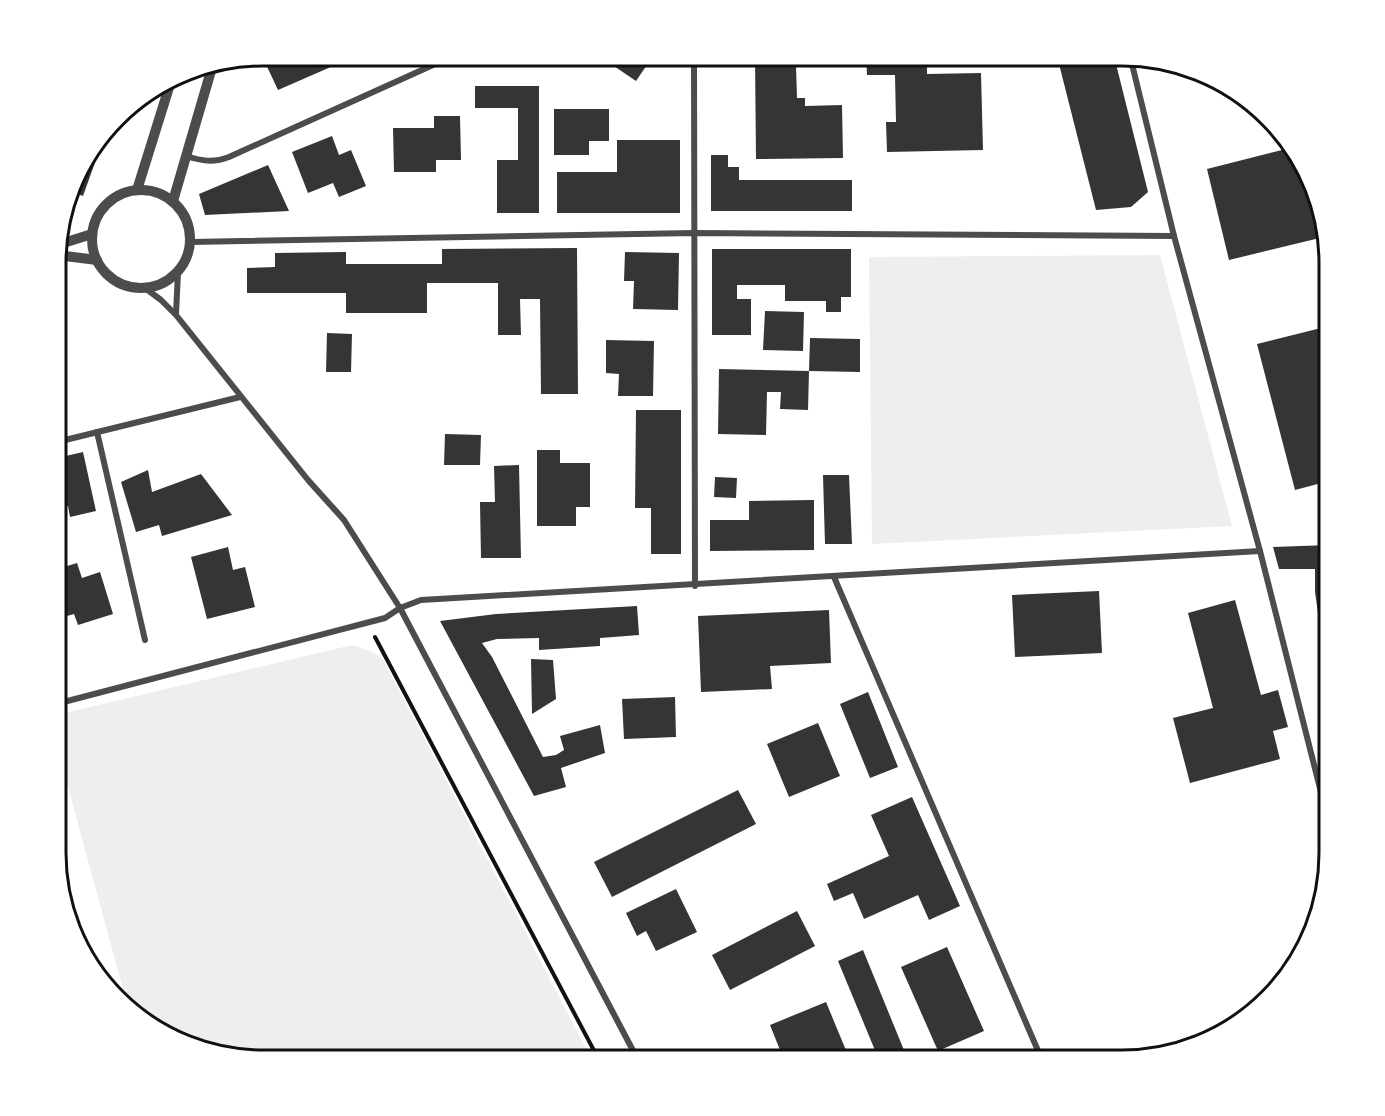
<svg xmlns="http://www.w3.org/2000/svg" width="1385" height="1116" font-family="'Fira Sans Condensed',sans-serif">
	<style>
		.green { fill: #eee }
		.building { fill: #353535 }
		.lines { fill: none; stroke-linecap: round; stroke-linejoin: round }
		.path { stroke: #111; stroke-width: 4 }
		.minor { stroke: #4c4c4c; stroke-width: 6 }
		.tertiary { stroke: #4c4c4c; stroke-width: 10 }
		.rim { fill: none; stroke: #111; stroke-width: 3 }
	</style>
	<rect width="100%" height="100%" fill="#fff"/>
	<g class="green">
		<polygon points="1160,255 1232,526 872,544 869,257"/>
		<polygon points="352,645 370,651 383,659 592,1060 250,1060 184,1045 129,1011 56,743 56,715"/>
	</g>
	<g class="building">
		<polygon points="262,56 356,56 278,90"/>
		<polygon points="599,56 653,56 636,81"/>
		<polygon points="755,56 784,56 784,67 796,66 797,98 805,98 805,106 842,105 843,158 756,159"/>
		<polygon points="866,56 927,56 927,74 981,73 983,150 887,152 886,122 896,122 895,75 867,75"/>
		<polygon points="1057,56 1114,56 1148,192 1131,207 1096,210"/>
		<polygon points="475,86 539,86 539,213 497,213 497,160 518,160 518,108 475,108"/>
		<polygon points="554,109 609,109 609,141 589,141 589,155 554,155"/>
		<polygon points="434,116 460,116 461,160 436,160 436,172 394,172 393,128 434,128"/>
		<polygon points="106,132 83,196 72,192 83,159"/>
		<polygon points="332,136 339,155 351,150 366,186 339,197 333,183 308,193 292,152"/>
		<polygon points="617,140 680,140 680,213 557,213 557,172 617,172"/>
		<polygon points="1290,148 1308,171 1324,237 1229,260 1207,169"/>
		<polygon points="711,155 728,155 728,167 739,167 739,180 852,180 852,211 711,211"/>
		<polygon points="268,165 289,211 205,215 199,194"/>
		<polygon points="577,248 578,394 541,394 540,299 520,299 521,335 498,335 498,283 427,283 427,313 346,313 346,293 247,293 247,268 275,267 275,253 346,252 346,264 442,264 442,249"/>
		<polygon points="712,249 851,249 851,297 841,297 841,312 826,312 826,301 785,301 785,285 737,285 737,299 751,299 751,335 712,335"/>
		<polygon points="625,252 679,253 678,310 633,309 634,281 624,281"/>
		<polygon points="765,311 804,312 803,351 763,350"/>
		<polygon points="1329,326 1329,481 1295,490 1257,344"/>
		<polygon points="327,333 352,334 351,372 326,372"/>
		<polygon points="810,338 860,339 860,372 809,371"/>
		<polygon points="606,340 654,341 653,396 618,396 619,374 606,373"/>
		<polygon points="719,369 809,371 808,410 780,409 781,392 767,392 766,435 718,434"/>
		<polygon points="636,410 681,410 681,554 651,554 651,508 635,508"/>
		<polygon points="445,434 481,435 480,465 444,465"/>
		<polygon points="537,450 560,450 560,463 590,463 590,507 576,507 576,526 537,526"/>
		<polygon points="83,452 96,511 70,517 68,506 57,509 57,458"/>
		<polygon points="519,465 521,558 481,558 480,502 495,502 494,466"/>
		<polygon points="148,470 152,492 201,474 232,515 162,536 159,525 136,532 121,482"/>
		<polygon points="823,475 849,475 852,544 825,544"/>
		<polygon points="715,477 737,478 736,498 714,497"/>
		<polygon points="814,500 814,550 710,551 710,520 749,520 749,501"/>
		<polygon points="57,530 64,560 57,562"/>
		<polygon points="1329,545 1329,662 1325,662 1315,592 1315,569 1279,569 1273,547"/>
		<polygon points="228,547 233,570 245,567 255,607 207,619 191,557"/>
		<polygon points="77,563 82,578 100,572 113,614 78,625 74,614 60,618 57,606 57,569"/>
		<polygon points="1099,591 1102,653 1015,657 1012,595"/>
		<polygon points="1235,600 1261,695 1278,690 1288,727 1273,731 1280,759 1190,783 1173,718 1213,708 1188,613"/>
		<polygon points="637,606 639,635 600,638 600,646 539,650 539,638 497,639 482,643 492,657 543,757 556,755 564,750 560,736 600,725 605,753 561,768 566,787 534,796 440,621 496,614"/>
		<polygon points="829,610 831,663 770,666 772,689 701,692 698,616"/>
		<polygon points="531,659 553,660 556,699 532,714"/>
		<polygon points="868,692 898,767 870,778 840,704"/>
		<polygon points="675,697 676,737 624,739 622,699"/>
		<polygon points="818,723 840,776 789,797 767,744"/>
		<polygon points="738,790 756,824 612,897 594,862"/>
		<polygon points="912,797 960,906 929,920 918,895 864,919 853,893 834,901 827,884 889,856 871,815"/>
		<polygon points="676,889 697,932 656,951 646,931 637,936 626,913"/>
		<polygon points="797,911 815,946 730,990 712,955"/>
		<polygon points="947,947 984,1031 938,1051 901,967"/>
		<polygon points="863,950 908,1060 879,1060 838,961"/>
		<polygon points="826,1002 850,1060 784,1060 770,1025"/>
	</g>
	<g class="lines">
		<polyline class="path" points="375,637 599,1060"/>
		<g class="minor">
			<polyline points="694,56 695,586"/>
			<polyline points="1130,56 1174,236 1260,551 1329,824"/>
			<path d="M186 156C202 161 213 163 229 157L453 56"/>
			<polyline points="191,242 694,233 1174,236"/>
			<polyline points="145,288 161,300 176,315 308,480 344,520 400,608 638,1060"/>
			<polyline points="176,314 178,272"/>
			<polyline points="97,432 145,640"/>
			<polyline points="57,442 240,397"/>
			<polyline points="834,577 1042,1060"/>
			<polyline points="56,704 385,618 400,608 421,600 1260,551"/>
		</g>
		<g class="tertiary">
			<polyline points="137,190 171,81"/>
			<circle cx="141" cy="239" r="49"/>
			<polyline points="173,201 213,64"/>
			<polyline points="57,245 92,234"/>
			<polyline points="57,255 97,260"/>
		</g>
	</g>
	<path d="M0 0H1385V1116H0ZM263 66H1122A197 197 0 0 1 1319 263V853A197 197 0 0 1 1122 1050H263A197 197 0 0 1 66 853V263A197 197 0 0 1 263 66Z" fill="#fff" fill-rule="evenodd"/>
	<path class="rim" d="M263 66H1122A197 197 0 0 1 1319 263V853A197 197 0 0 1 1122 1050H263A197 197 0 0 1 66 853V263A197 197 0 0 1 263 66Z"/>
</svg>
